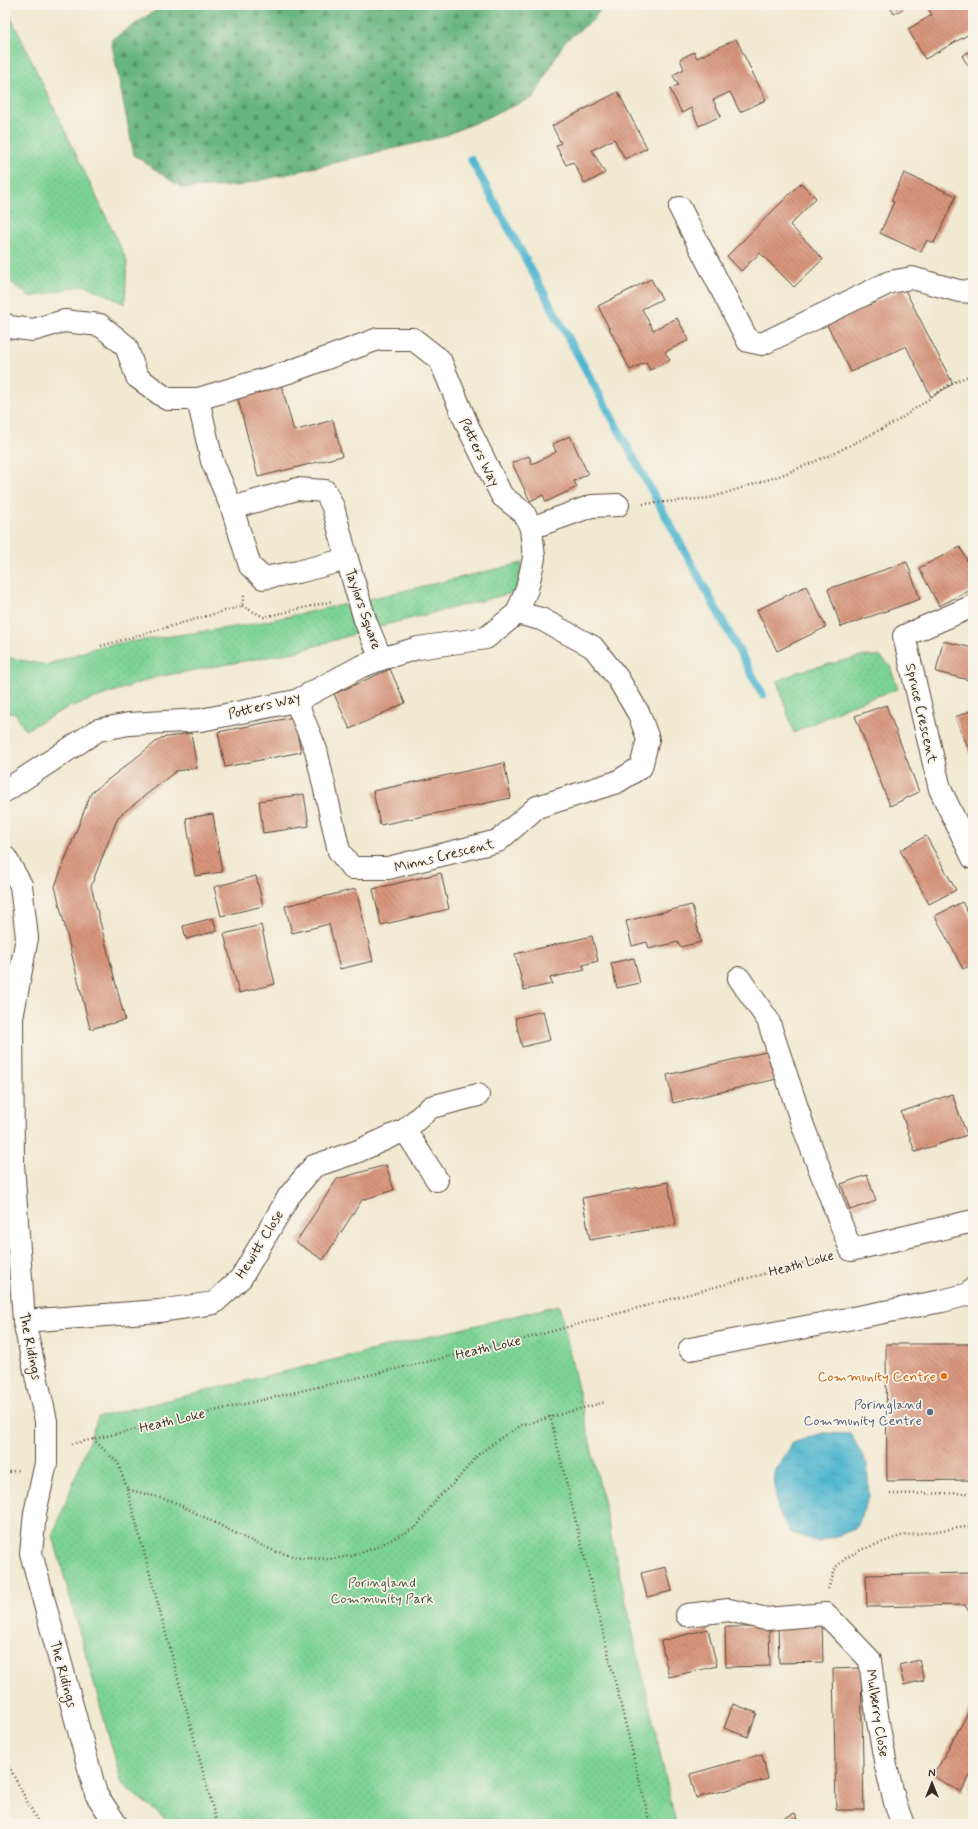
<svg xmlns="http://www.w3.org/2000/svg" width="978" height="1829" font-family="Mynerve,sans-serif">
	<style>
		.forest { fill: url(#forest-firs); stroke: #50704e }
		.park { fill: url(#park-dots); stroke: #5c7e5a }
		.water { fill: url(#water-ripples); stroke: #467077 }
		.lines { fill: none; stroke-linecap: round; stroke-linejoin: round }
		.stream { stroke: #51b7d0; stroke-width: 8 }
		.building { fill: url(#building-back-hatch) }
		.minor-casing { stroke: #564739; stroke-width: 24 }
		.path { stroke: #564739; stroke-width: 2.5; stroke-dasharray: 1 3; stroke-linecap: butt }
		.minor { stroke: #fff; stroke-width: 22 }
		.food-dot { fill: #e8710a; stroke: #f7f3e8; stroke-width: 1.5 }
		.service-dot { fill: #5c6f8a; stroke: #f7f3e8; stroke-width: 1.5 }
		.labels { text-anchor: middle; stroke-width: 3.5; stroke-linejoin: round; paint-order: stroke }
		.street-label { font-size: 14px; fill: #3b2a1e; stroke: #f7f3e8 }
		.food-label { font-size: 14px; fill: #c56008; stroke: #f7f3e8; text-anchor: end }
		.service-label { font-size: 14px; fill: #4e5e75; stroke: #f7f3e8; text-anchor: end }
		.park-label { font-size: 14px; fill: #4c543c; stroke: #f7f3e8 }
	</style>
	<defs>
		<pattern id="forest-firs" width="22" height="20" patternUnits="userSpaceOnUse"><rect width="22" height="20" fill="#66b57f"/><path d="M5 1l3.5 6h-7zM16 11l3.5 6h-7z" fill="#559367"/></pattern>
		<pattern id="park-dots" width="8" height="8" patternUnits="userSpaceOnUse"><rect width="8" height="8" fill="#7dd396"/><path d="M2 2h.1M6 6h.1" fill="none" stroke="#6db581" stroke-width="1.8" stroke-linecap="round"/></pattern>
		<pattern id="water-ripples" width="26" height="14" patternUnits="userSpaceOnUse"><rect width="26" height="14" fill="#51b7d0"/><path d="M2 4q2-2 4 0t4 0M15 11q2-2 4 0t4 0" fill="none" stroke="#4495a8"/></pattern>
		<pattern id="building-back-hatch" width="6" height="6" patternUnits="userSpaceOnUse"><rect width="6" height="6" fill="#d8957d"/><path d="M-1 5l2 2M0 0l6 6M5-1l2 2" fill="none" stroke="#b07a66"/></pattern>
	</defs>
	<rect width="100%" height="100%" fill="#f7f3e8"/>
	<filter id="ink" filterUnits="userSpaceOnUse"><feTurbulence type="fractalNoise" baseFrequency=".025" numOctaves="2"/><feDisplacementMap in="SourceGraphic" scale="8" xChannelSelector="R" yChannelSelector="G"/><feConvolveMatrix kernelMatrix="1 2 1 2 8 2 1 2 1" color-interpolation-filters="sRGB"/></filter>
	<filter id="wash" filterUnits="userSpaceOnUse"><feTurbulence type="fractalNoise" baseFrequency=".012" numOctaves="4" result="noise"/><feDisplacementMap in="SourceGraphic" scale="16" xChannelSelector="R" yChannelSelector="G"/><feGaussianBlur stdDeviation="0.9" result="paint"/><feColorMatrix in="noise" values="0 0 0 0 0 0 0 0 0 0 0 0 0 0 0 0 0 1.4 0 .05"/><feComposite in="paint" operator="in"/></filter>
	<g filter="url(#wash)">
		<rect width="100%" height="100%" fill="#f1e9d2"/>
		<polygon class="forest" points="164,5 603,5 593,20 564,42 534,97 442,137 237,186 182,188 134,155 111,40"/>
		<g class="park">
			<polygon points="5,5 127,261 125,304 85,285 30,297 5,277"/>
			<polygon points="522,563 516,592 381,626 295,652 156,677 67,708 25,730 15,713 5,712 5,657 46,665 101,646 248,625 369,599"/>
			<polygon points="863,656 879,656 890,666 898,689 848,706 794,733 777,681 800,671"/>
			<polygon points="559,1305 676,1824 172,1824 122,1784 53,1536 98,1417"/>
		</g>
		<polygon class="water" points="823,1433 851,1434 867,1464 869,1497 855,1529 819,1542 790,1532 777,1509 774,1473 793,1443"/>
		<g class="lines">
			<polyline class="stream" points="471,159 763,695"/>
		</g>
		<g id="blocks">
			<g class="building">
				<polygon points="889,5 909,5 894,14"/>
				<polygon points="937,5 972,5 973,32 925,59 908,29 932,15 929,10"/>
				<polygon points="736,39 766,100 740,112 730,92 713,100 721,116 699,126 691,108 682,113 670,89 678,85 673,75 684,69 680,59 694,52 697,58"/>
				<polygon points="973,49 973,73 962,56"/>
				<polygon points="618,92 647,148 625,159 614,139 592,150 605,173 585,184 573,162 566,165 556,146 561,143 552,126"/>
				<polygon points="904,173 956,196 934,243 927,240 921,252 880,233 894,202 891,201"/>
				<polygon points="801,183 816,198 790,225 823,259 794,287 760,253 741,271 727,256"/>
				<polygon points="651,279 662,299 642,309 653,330 677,318 689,340 665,352 670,360 650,370 646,362 630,370 598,306"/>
				<polygon points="904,288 953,384 931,397 906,346 851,372 827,325"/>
				<polygon points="281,384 294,431 333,420 342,456 258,477 237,395"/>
				<polygon points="570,436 588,474 574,481 577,487 546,502 543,495 530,501 512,463 529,456 532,464 545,458 556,452 553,444"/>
				<polygon points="960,547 973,572 973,589 939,606 919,568"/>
				<polygon points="907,562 920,599 841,627 828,589"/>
				<polygon points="806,586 826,627 777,651 757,610"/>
				<polygon points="943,641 973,648 973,681 936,672"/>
				<polygon points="390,669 405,703 350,729 334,694"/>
				<polygon points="886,705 919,792 890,806 855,716"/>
				<polygon points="973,710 973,759 955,717"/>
				<polygon points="294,717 301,752 225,767 218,732"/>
				<polygon points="191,733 197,768 176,771 118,817 91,886 125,1020 90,1029 55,886 91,793 161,738"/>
				<polygon points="504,763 511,798 380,825 373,791"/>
				<polygon points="304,794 309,826 263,833 259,801"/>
				<polygon points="213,814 222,872 195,876 186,818"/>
				<polygon points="926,836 956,890 929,904 900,850"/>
				<polygon points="441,873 449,909 381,925 373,889"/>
				<polygon points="256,876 263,906 221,916 214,887"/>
				<polygon points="356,889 373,961 340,969 329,924 292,933 285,906"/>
				<polygon points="962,902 973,922 973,964 963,969 935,916"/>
				<polygon points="692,905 701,942 680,947 678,942 649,949 647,942 632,946 626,921"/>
				<polygon points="213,918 217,931 186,939 183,926"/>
				<polygon points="261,925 275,984 239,993 224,934"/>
				<polygon points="592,936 598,961 583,965 585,970 550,978 552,984 524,990 515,954"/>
				<polygon points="634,958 640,983 617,988 611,963"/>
				<polygon points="543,1011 550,1040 522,1047 515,1018"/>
				<polygon points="770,1051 777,1079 673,1103 667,1075"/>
				<polygon points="952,1094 967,1135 915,1152 901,1112"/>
				<polygon points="386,1165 394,1190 362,1200 323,1260 296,1242 337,1179"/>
				<polygon points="867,1175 876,1201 850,1210 841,1184"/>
				<polygon points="668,1182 676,1225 590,1240 582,1198"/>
				<polygon points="973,1330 973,1480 887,1481 886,1344 971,1344 971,1334"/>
				<polygon points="666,1567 672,1591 647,1597 641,1573"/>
				<polygon points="973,1573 973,1610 969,1612 965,1605 867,1607 866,1575"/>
				<polygon points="822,1623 823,1662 779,1663 778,1624"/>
				<polygon points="725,1627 769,1627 770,1666 726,1667"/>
				<polygon points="708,1629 717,1666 669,1677 661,1641"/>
				<polygon points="919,1660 924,1680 904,1685 899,1665"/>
				<polygon points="861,1668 864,1810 836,1810 833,1669"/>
				<polygon points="733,1704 757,1713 748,1737 724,1728"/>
				<polygon points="973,1704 973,1770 961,1792 933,1776"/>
				<polygon points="762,1754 768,1779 696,1798 690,1774"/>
				<polygon points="795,1813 800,1824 771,1824"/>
			</g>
		</g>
	</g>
	<g filter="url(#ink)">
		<use href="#blocks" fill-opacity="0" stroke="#564739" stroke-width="1"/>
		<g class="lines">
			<defs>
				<g id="minor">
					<polyline points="680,208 748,341 762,344 890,282 912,278 959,291 973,292"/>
					<polyline points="5,324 9,327 33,330 64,321 100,325 126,346 137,377 167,399 198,399 289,372 378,339 413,339 440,360 469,429 502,496 524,513 531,528 534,558 527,589 517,613 486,638 418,648 381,659 360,667 296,701 201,720 129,724 98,730 5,791"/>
					<polyline points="198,399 212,461 232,508 250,566 263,578 298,572 347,559 365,620 381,659"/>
					<polyline points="232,508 297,489 325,491 333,507 347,559"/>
					<polyline points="531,528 592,506 618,505"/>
					<polyline points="973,606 904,636 940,789 973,858"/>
					<polyline points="296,701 316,750 339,851 352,868 388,868 498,841 537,807 617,782 641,767 648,739 639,714 617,677 593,647 541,619 517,613"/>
					<polyline points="5,857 21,885 27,938 12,1018 13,1164 24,1321 46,1421 46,1463 35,1513 31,1553 96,1794 116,1824"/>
					<polyline points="739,978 768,1020 803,1126 851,1250 973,1221"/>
					<polyline points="405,1130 437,1180"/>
					<polyline points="24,1321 159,1311 214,1303 241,1278 289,1196 314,1166 356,1152 405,1130 431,1107 478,1095"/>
					<polyline points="690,1349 942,1301 969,1294 973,1289"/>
					<polyline points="687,1615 729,1610 766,1619 826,1614 870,1660 877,1716 886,1766 896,1806 903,1824"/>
				</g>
			</defs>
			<use href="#minor" class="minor-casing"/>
			<g class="path">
				<polyline points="643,504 710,498 782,475 833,454 899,420 950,384 973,374"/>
				<polyline points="242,606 264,617 333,601"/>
				<polyline points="101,646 242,606 244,595"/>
				<polyline points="550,1416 650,1824"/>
				<polyline points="93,1439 118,1463 127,1489 172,1501 247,1539 274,1551 300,1558 329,1559 352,1556 377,1547 416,1527 438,1497 454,1483 479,1454 502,1437 522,1425 605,1402"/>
				<polyline points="72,1444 516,1341 826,1257"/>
				<polyline points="5,1473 18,1470"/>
				<polyline points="127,1489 217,1824"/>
				<polyline points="890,1494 973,1493"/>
				<polyline points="828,1589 836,1567 846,1558 863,1549 900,1536 973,1526"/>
				<polyline points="5,1759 39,1824"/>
				<polyline points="971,1794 970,1786 973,1776"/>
			</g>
			<use href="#minor" class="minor"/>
		</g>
	</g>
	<circle class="food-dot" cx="944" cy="1376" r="4"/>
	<circle class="service-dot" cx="930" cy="1412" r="4"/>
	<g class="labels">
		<g class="street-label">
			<text transform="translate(480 452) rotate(64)" y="5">Potters Way</text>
			<text transform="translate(364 609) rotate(71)" y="5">Taylors Square</text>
			<text transform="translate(264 705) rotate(-14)" y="5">Potters Way</text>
			<text transform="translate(922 713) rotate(77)" y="5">Spruce Crescent</text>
			<text transform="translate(444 855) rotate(-14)" y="5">Minns Crescent</text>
			<text transform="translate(259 1244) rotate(-58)" y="5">Hewitt Close</text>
			<text transform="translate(801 1263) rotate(-15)" y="5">Heath Loke</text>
			<text transform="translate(31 1346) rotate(79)" y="5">The Ridings</text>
			<text transform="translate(488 1347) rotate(-13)" y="5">Heath Loke</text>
			<text transform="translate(172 1420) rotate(-13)" y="5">Heath Loke</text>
			<text transform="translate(64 1674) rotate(75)" y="5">The Ridings</text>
			<text transform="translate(878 1713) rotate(81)" y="5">Mulberry Close</text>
		</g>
		<g class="food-label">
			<text x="936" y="1381">Community Centre</text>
		</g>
		<g class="service-label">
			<text x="922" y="1409">Poringland<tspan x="922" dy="16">Community Centre</tspan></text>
		</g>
		<g class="park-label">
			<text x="382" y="1587">Poringland<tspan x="382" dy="16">Community Park</tspan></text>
		</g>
	</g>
	<rect width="978" height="1829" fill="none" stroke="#f7f3e8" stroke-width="20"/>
	<g transform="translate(932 1783)" stroke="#f7f3e8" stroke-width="3" paint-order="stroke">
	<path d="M0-3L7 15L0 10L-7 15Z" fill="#3b2a1e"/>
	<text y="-6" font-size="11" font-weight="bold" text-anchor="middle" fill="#3b2a1e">N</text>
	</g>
</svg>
